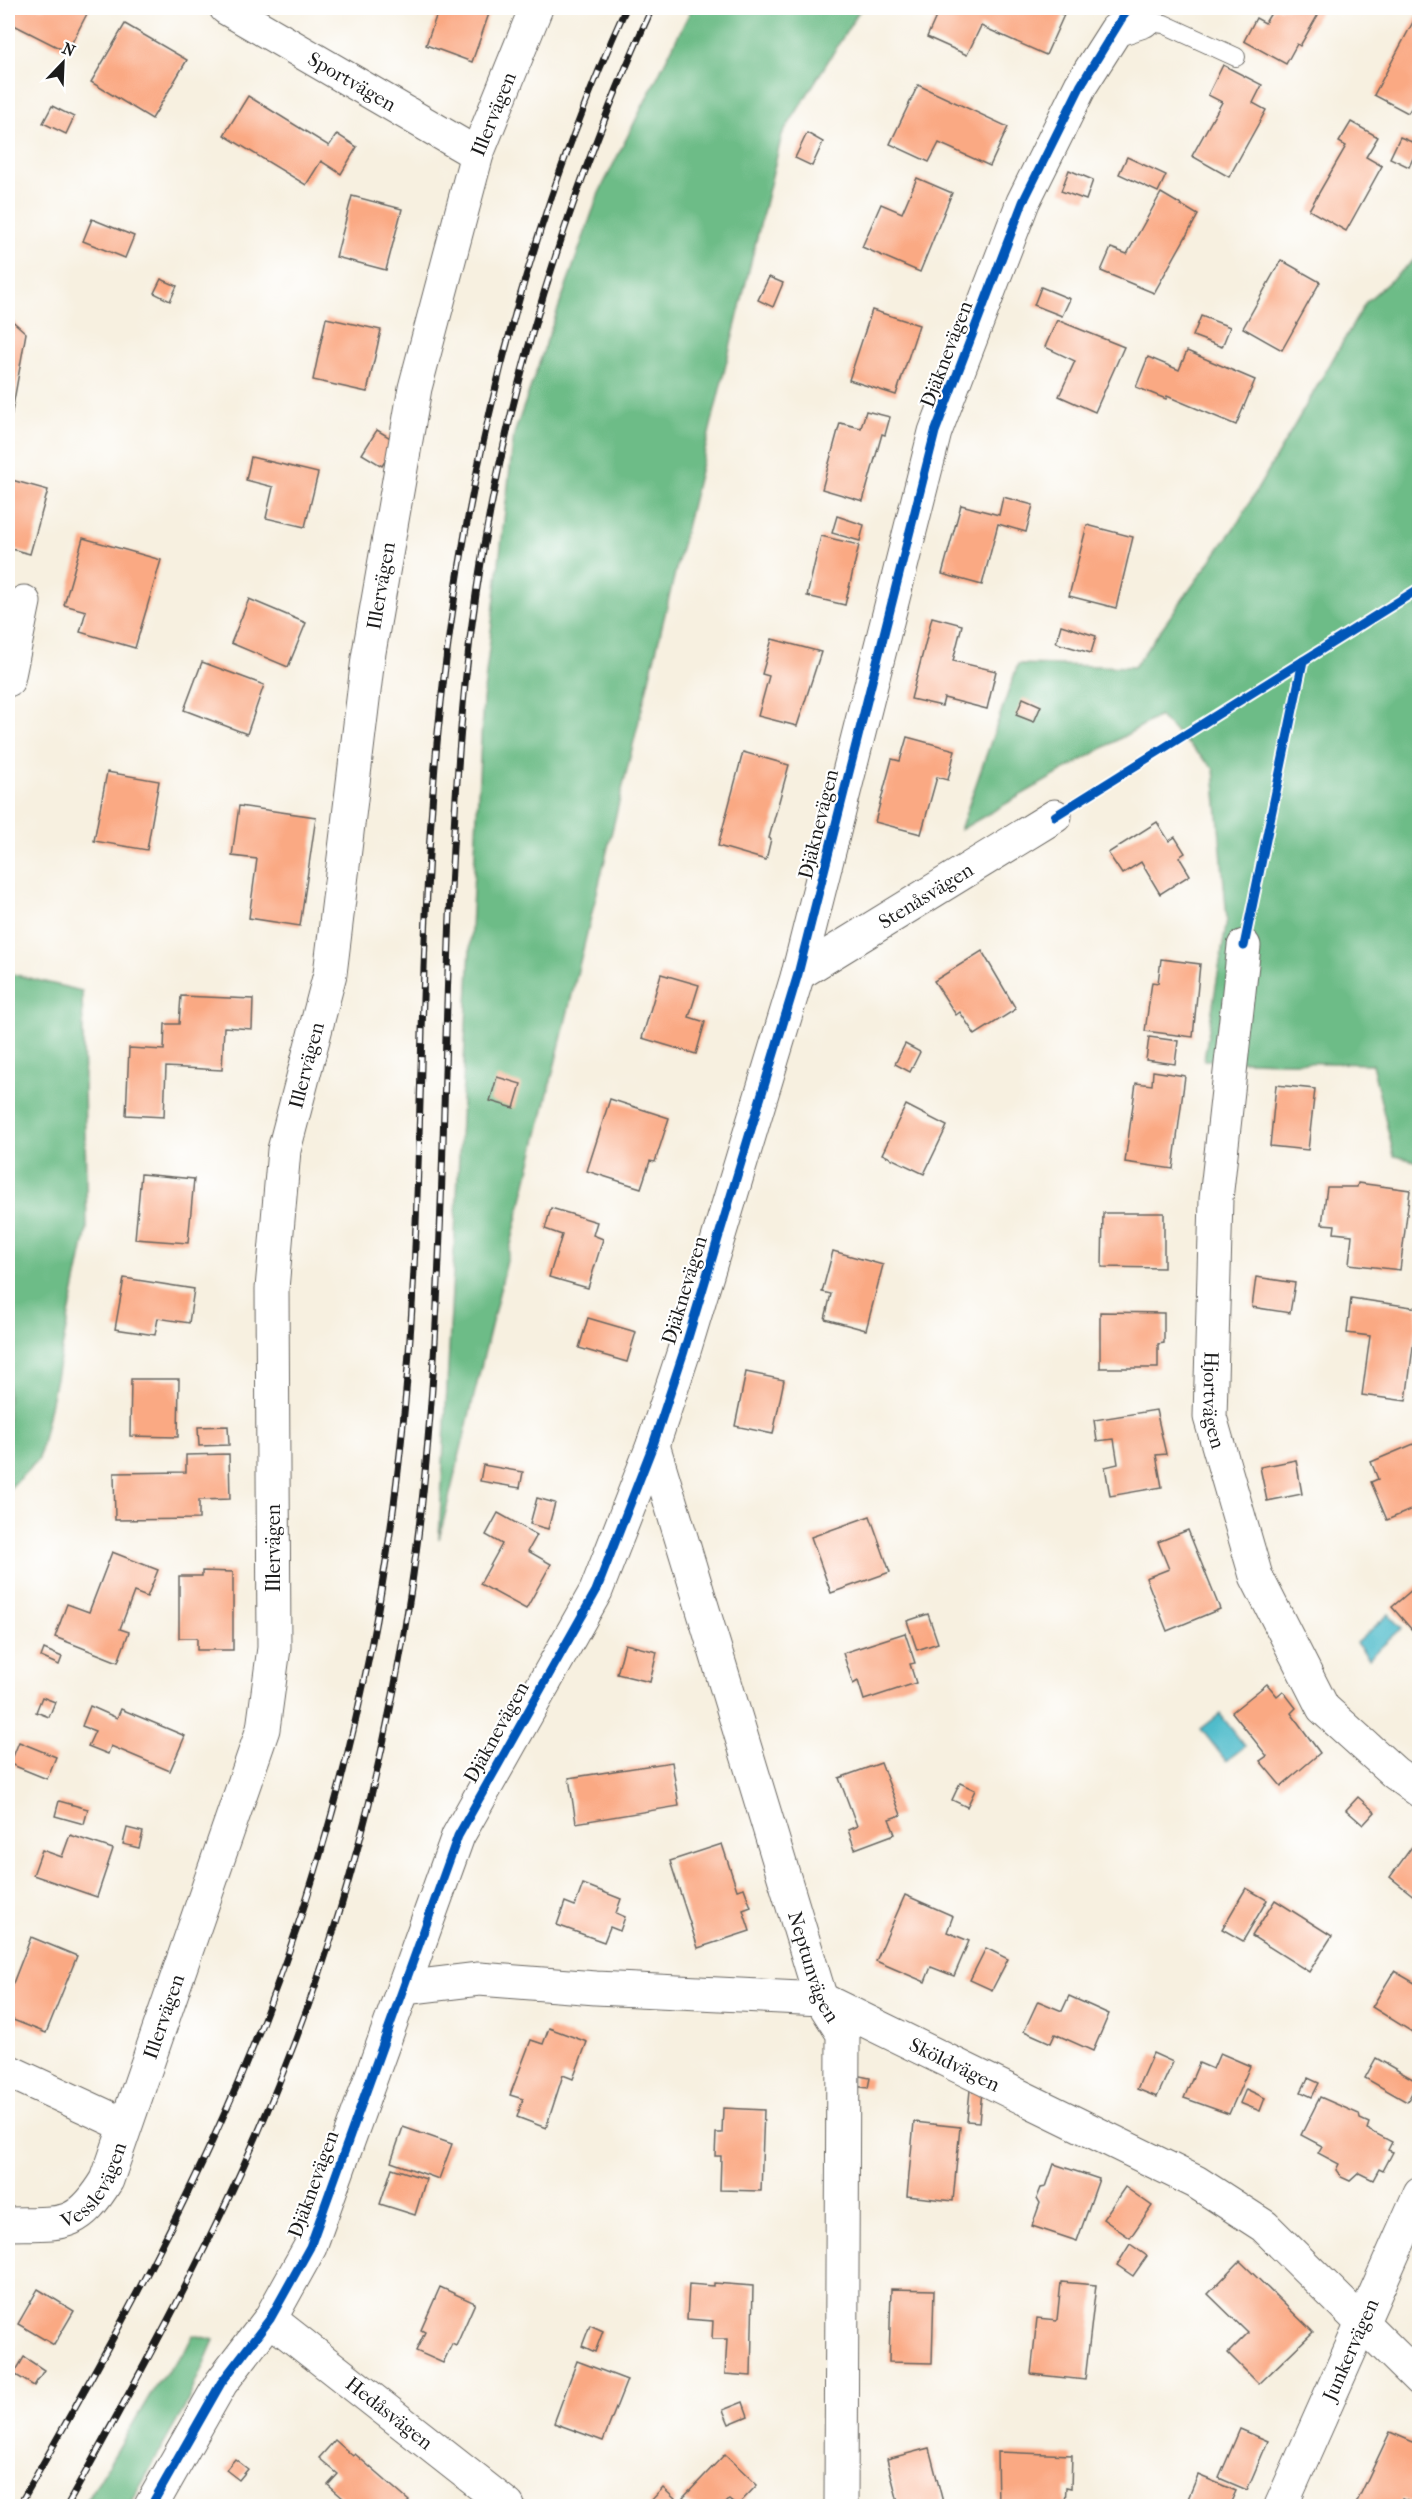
<svg xmlns="http://www.w3.org/2000/svg" width="1427" height="2514" font-family="'IM FELL French Canon',serif">
	<style>
		.forest { fill: #6dbc87; stroke: #446c52; stroke-width: 1.5 }
		.water { fill: #50bccb; stroke: #366c74; stroke-width: 1.5 }
		.building { fill: #faa983 }
		.lines { fill: none; stroke-linecap: round; stroke-linejoin: round }
		.service-casing { stroke: #696661; stroke-width: 20 }
		.minor-casing { stroke: #696661; stroke-width: 35 }
		.service { stroke: #fff; stroke-width: 18 }
		.minor { stroke: #fff; stroke-width: 33 }
		.rail-casing { stroke: #1c1c1c; stroke-width: 7 }
		.rail { stroke: #fff; stroke-width: 4.5; stroke-dasharray: 14; stroke-linecap: butt }
		.cycleway-casing { stroke: #fff; stroke-width: 13 }
		.cycleway { stroke: #0057b8; stroke-width: 9 }
		.labels { text-anchor: middle; stroke-width: 4.5; stroke-linejoin: round; paint-order: stroke }
		.street-label { font-size: 20px; fill: #1c1c1c; stroke: #fff }
	</style>
	<rect width="100%" height="100%" fill="#fff"/>
	<filter id="ink" filterUnits="userSpaceOnUse"><feTurbulence type="fractalNoise" baseFrequency=".0167" numOctaves="2"/><feDisplacementMap in="SourceGraphic" scale="12" xChannelSelector="R" yChannelSelector="G"/><feConvolveMatrix kernelMatrix="1 2 1 2 8 2 1 2 1" color-interpolation-filters="sRGB"/></filter>
	<filter id="wash" filterUnits="userSpaceOnUse"><feTurbulence type="fractalNoise" baseFrequency=".008" numOctaves="4" result="noise"/><feDisplacementMap in="SourceGraphic" scale="24" xChannelSelector="R" yChannelSelector="G"/><feGaussianBlur stdDeviation="1.35" result="paint"/><feColorMatrix in="noise" values="0 0 0 0 0 0 0 0 0 0 0 0 0 0 0 0 0 1.4 0 .05"/><feComposite in="paint" operator="in"/></filter>
	<g filter="url(#wash)">
		<rect width="100%" height="100%" fill="#f7f0e0"/>
		<g class="forest">
			<polygon points="692,8 861,8 782,135 439,1539 483,700 514,434 599,193"/>
			<polygon points="1419,256 1419,1162 1394,1156 1372,1064 1204,1060 1227,919 1214,769 1159,716 960,830 1018,664 1134,667 1239,521 1366,302"/>
			<polygon points="8,973 82,991 87,1229 39,1459 8,1490"/>
			<polygon points="193,2335 214,2340 185,2407 129,2506 84,2506 156,2385 185,2351"/>
		</g>
		<g class="water">
			<polygon points="1389,1614 1402,1628 1369,1658 1356,1643"/>
			<polygon points="1220,1714 1245,1746 1226,1761 1201,1729"/>
		</g>
		<g id="blocks">
			<g class="building">
				<polygon points="8,8 84,8 89,10 67,52 8,22"/>
				<polygon points="439,8 491,8 472,62 426,45"/>
				<polygon points="940,8 1047,8 1064,15 1046,55 981,26 967,55 927,37"/>
				<polygon points="1274,8 1322,8 1300,46 1297,44 1286,64 1244,41 1256,18 1265,23"/>
				<polygon points="1420,9 1420,95 1408,113 1374,95"/>
				<polygon points="125,24 187,60 152,119 91,82"/>
				<polygon points="1223,65 1262,85 1253,103 1266,110 1229,177 1192,156 1222,102 1208,95"/>
				<polygon points="918,85 1008,127 990,166 939,143 929,162 890,144"/>
				<polygon points="248,96 329,146 337,134 357,147 341,174 321,161 306,185 224,135"/>
				<polygon points="52,106 74,117 66,134 43,123"/>
				<polygon points="1351,122 1378,137 1366,157 1382,166 1346,231 1309,210 1346,146 1339,142"/>
				<polygon points="807,133 823,142 812,166 795,158"/>
				<polygon points="1400,137 1419,145 1409,167 1390,158"/>
				<polygon points="1127,157 1166,175 1158,192 1119,174"/>
				<polygon points="1069,170 1093,180 1086,200 1061,191"/>
				<polygon points="917,178 952,193 920,272 862,247 881,204 902,213"/>
				<polygon points="1161,193 1198,215 1154,293 1101,271 1111,248 1127,254"/>
				<polygon points="352,196 402,209 386,270 336,257"/>
				<polygon points="92,219 134,236 125,258 83,241"/>
				<polygon points="1281,260 1320,282 1282,350 1243,328"/>
				<polygon points="769,277 783,283 773,307 758,300"/>
				<polygon points="161,279 177,286 170,301 154,293"/>
				<polygon points="1041,287 1070,299 1062,316 1034,305"/>
				<polygon points="872,310 919,325 896,395 849,380"/>
				<polygon points="1201,316 1230,327 1222,347 1193,336"/>
				<polygon points="8,317 26,333 9,429 8,429"/>
				<polygon points="326,318 381,330 367,392 313,380"/>
				<polygon points="1057,320 1124,347 1095,412 1059,396 1075,361 1045,347"/>
				<polygon points="1187,351 1255,380 1236,425 1167,396 1166,399 1136,387 1148,357 1179,370"/>
				<polygon points="866,411 890,417 885,435 882,434 863,501 822,489 840,423 861,428"/>
				<polygon points="377,430 397,442 382,466 362,454"/>
				<polygon points="251,457 318,473 305,527 266,518 273,487 246,480"/>
				<polygon points="8,479 48,490 30,554 8,548"/>
				<polygon points="1003,497 1033,505 1026,532 998,524 982,585 942,574 961,505 999,515"/>
				<polygon points="837,516 864,525 860,541 832,533"/>
				<polygon points="1087,525 1133,537 1116,608 1069,596"/>
				<polygon points="821,536 859,545 845,605 807,596"/>
				<polygon points="83,538 161,560 135,648 80,632 86,611 64,605"/>
				<polygon points="249,599 306,623 288,667 231,643"/>
				<polygon points="932,617 962,625 953,661 996,671 987,709 944,698 942,706 911,699"/>
				<polygon points="1061,625 1096,636 1091,653 1056,643"/>
				<polygon points="772,639 821,652 797,726 758,716 769,676 762,674"/>
				<polygon points="202,662 264,685 247,734 184,710"/>
				<polygon points="1023,698 1041,706 1034,722 1016,715"/>
				<polygon points="907,737 955,750 948,780 937,777 921,834 875,822 892,759 900,761"/>
				<polygon points="743,752 789,765 769,838 771,839 766,860 718,846"/>
				<polygon points="107,772 159,781 147,850 94,841"/>
				<polygon points="239,806 316,817 300,926 249,918 257,859 232,856"/>
				<polygon points="1157,822 1169,841 1175,837 1185,853 1179,857 1190,875 1160,894 1141,862 1122,874 1108,853"/>
				<polygon points="982,951 1016,1009 975,1035 960,1012 956,1015 934,981"/>
				<polygon points="1161,959 1200,964 1193,1037 1145,1031 1152,982 1158,983"/>
				<polygon points="661,974 699,985 689,1017 705,1022 696,1054 642,1038"/>
				<polygon points="181,996 253,999 252,1029 224,1027 222,1070 166,1067 164,1117 126,1115 129,1048 164,1050 165,1024 179,1024"/>
				<polygon points="1149,1037 1178,1041 1175,1064 1146,1060"/>
				<polygon points="905,1044 920,1052 910,1072 895,1064"/>
				<polygon points="1153,1071 1185,1076 1173,1169 1125,1162 1136,1083 1152,1085"/>
				<polygon points="497,1077 521,1084 514,1108 490,1101"/>
				<polygon points="1276,1085 1315,1089 1308,1150 1270,1146"/>
				<polygon points="610,1099 669,1118 655,1162 650,1161 641,1188 587,1171"/>
				<polygon points="906,1105 947,1126 924,1174 882,1154"/>
				<polygon points="141,1174 194,1179 188,1243 135,1239"/>
				<polygon points="1358,1183 1410,1190 1400,1270 1349,1264 1352,1235 1334,1233 1335,1225 1322,1224 1327,1187 1357,1187"/>
				<polygon points="551,1208 597,1222 593,1235 603,1239 588,1288 549,1277 562,1235 545,1229"/>
				<polygon points="1103,1213 1164,1213 1164,1268 1102,1267"/>
				<polygon points="833,1251 883,1265 866,1330 825,1319 831,1294 822,1292"/>
				<polygon points="1256,1277 1295,1283 1290,1313 1252,1307"/>
				<polygon points="124,1278 194,1289 189,1323 158,1318 155,1335 115,1329"/>
				<polygon points="1351,1298 1418,1308 1406,1401 1362,1395 1370,1336 1347,1333"/>
				<polygon points="1100,1312 1164,1313 1164,1343 1158,1344 1158,1368 1100,1368"/>
				<polygon points="588,1318 636,1332 627,1362 579,1348"/>
				<polygon points="746,1372 784,1380 773,1434 735,1426"/>
				<polygon points="131,1379 179,1379 178,1437 130,1436"/>
				<polygon points="1156,1410 1166,1454 1156,1455 1162,1487 1110,1496 1105,1467 1118,1464 1114,1439 1097,1441 1094,1420"/>
				<polygon points="228,1426 229,1445 199,1446 198,1427"/>
				<polygon points="1416,1443 1420,1451 1420,1506 1387,1520 1371,1482 1378,1479 1371,1462"/>
				<polygon points="229,1454 230,1499 199,1500 199,1519 115,1520 114,1473 186,1472 186,1455"/>
				<polygon points="1296,1460 1302,1494 1267,1501 1260,1467"/>
				<polygon points="483,1465 523,1472 520,1488 480,1481"/>
				<polygon points="537,1498 555,1503 548,1529 530,1524"/>
				<polygon points="498,1513 537,1535 528,1551 551,1564 526,1609 480,1584 502,1544 486,1535"/>
				<polygon points="870,1516 890,1572 831,1593 811,1537"/>
				<polygon points="1188,1530 1220,1609 1167,1631 1146,1578 1169,1569 1158,1542"/>
				<polygon points="112,1552 158,1570 147,1597 134,1592 120,1629 129,1632 118,1662 55,1637 67,1604 89,1612"/>
				<polygon points="202,1571 233,1572 233,1650 197,1650 197,1638 179,1638 179,1576 202,1576"/>
				<polygon points="1420,1583 1420,1639 1392,1607"/>
				<polygon points="928,1614 938,1643 917,1650 907,1621"/>
				<polygon points="905,1633 915,1663 910,1664 916,1683 864,1700 858,1681 853,1684 843,1653"/>
				<polygon points="625,1644 657,1652 650,1682 617,1674"/>
				<polygon points="44,1649 62,1657 59,1665 41,1657"/>
				<polygon points="1267,1684 1277,1696 1283,1691 1296,1708 1291,1713 1320,1753 1281,1786 1260,1761 1267,1756 1232,1712"/>
				<polygon points="42,1697 55,1702 49,1717 36,1712"/>
				<polygon points="90,1706 117,1718 121,1709 185,1736 170,1771 111,1746 108,1754 88,1746 95,1731 82,1726"/>
				<polygon points="19,1742 56,1757 47,1779 10,1764"/>
				<polygon points="672,1762 679,1806 576,1823 569,1778"/>
				<polygon points="881,1763 901,1815 889,1819 895,1834 855,1849 848,1830 857,1826 839,1778"/>
				<polygon points="960,1783 975,1790 967,1807 952,1800"/>
				<polygon points="1358,1797 1375,1812 1363,1825 1346,1810"/>
				<polygon points="59,1801 88,1809 84,1824 55,1816"/>
				<polygon points="127,1828 143,1832 139,1848 123,1844"/>
				<polygon points="70,1835 113,1849 97,1897 33,1875 42,1850 62,1857"/>
				<polygon points="722,1844 737,1890 744,1888 751,1907 743,1910 750,1931 698,1948 670,1861"/>
				<polygon points="1414,1844 1420,1848 1420,1901 1390,1877"/>
				<polygon points="583,1884 621,1899 616,1913 625,1917 620,1931 610,1927 604,1942 557,1925 565,1902 575,1906"/>
				<polygon points="1246,1888 1267,1900 1243,1941 1222,1929"/>
				<polygon points="905,1895 953,1916 947,1932 969,1941 954,1976 931,1967 925,1982 876,1961"/>
				<polygon points="1275,1900 1332,1936 1309,1972 1252,1936"/>
				<polygon points="31,1937 77,1956 46,2033 8,2018 8,1996"/>
				<polygon points="986,1948 1008,1959 992,1990 970,1980"/>
				<polygon points="1394,1971 1420,1986 1420,2037 1372,2007"/>
				<polygon points="1069,1996 1109,2014 1093,2051 1055,2034 1051,2043 1024,2031 1038,2001 1062,2011"/>
				<polygon points="549,2028 587,2042 573,2079 563,2075 546,2128 517,2117 523,2099 510,2095 531,2040 543,2044"/>
				<polygon points="1153,2053 1173,2062 1157,2097 1137,2089"/>
				<polygon points="1220,2053 1250,2066 1229,2114 1184,2098 1199,2063 1213,2069"/>
				<polygon points="1376,2058 1418,2082 1407,2102 1365,2078"/>
				<polygon points="855,2075 870,2078 868,2088 854,2086"/>
				<polygon points="1308,2078 1319,2083 1312,2097 1301,2092"/>
				<polygon points="1246,2089 1265,2098 1260,2111 1240,2103"/>
				<polygon points="970,2090 982,2091 979,2122 967,2121"/>
				<polygon points="1320,2097 1359,2114 1360,2119 1369,2123 1367,2129 1392,2142 1388,2150 1393,2152 1383,2171 1379,2169 1373,2180 1359,2173 1350,2181 1341,2177 1336,2170 1339,2164 1318,2153 1322,2146 1301,2135"/>
				<polygon points="723,2108 764,2110 761,2191 720,2190 721,2156 715,2156 716,2133 722,2133"/>
				<polygon points="914,2122 960,2127 953,2201 907,2196"/>
				<polygon points="403,2127 452,2144 439,2179 391,2162"/>
				<polygon points="1054,2164 1099,2179 1077,2241 1032,2226 1040,2203 1037,2198 1041,2188 1046,2187"/>
				<polygon points="392,2168 426,2179 415,2215 380,2204"/>
				<polygon points="1125,2187 1152,2206 1130,2238 1103,2219"/>
				<polygon points="1130,2244 1147,2256 1133,2276 1117,2265"/>
				<polygon points="1240,2261 1313,2332 1259,2384 1228,2353 1248,2333 1208,2294"/>
				<polygon points="1061,2282 1096,2285 1085,2380 1031,2374 1037,2318 1057,2320"/>
				<polygon points="714,2283 753,2286 751,2376 725,2374 727,2339 712,2339 713,2321 687,2319 689,2284 714,2286"/>
				<polygon points="440,2287 475,2303 456,2346 452,2344 443,2363 416,2351 425,2332 421,2330"/>
				<polygon points="38,2289 74,2311 54,2345 18,2324"/>
				<polygon points="891,2289 934,2290 932,2363 889,2362"/>
				<polygon points="590,2325 603,2331 595,2352 582,2346"/>
				<polygon points="24,2357 44,2370 34,2386 14,2374"/>
				<polygon points="577,2361 627,2380 603,2441 554,2423"/>
				<polygon points="743,2402 748,2416 729,2424 723,2410"/>
				<polygon points="1240,2429 1268,2441 1247,2490 1219,2478"/>
				<polygon points="1390,2432 1420,2445 1420,2462 1414,2475 1420,2478 1420,2506 1402,2499 1399,2506 1355,2506"/>
				<polygon points="335,2440 353,2456 355,2454 409,2501 404,2506 352,2506 328,2485 338,2474 319,2458"/>
				<polygon points="929,2448 944,2506 899,2506 887,2459"/>
				<polygon points="997,2452 1072,2455 1071,2488 1066,2487 1065,2506 998,2506"/>
				<polygon points="725,2454 757,2485 737,2506 729,2500 723,2506 692,2506 683,2498"/>
				<polygon points="235,2459 248,2469 239,2480 226,2470"/>
				<polygon points="1198,2475 1236,2491 1229,2506 1185,2506"/>
				<polygon points="663,2488 676,2500 670,2506 651,2506 648,2504"/>
			</g>
		</g>
	</g>
	<g filter="url(#ink)">
		<use href="#blocks" fill-opacity="0" stroke="#696661" stroke-width="1.5"/>
		<g class="lines">
			<defs>
				<polyline id="service" points="1143,21 1164,24 1236,57"/>
				<g id="minor">
					<path id="s1" d="M226 8 477 154"/>
					<polyline points="8,680 24,602"/>
					<path id="s2" d="M1244 946 1216 1199 1210 1417 1256 1576 1323 1708 1395 1773 1420 1791"/>
					<path id="s3" d="M798 974 1055 816"/>
					<path id="s4" d="M653 1445 821 1999 843 2034 841 2506"/>
					<path id="s5" d="M404 1988 479 1979 596 1988 821 1999 1196 2182 1264 2226 1420 2380"/>
					<polyline points="8,2071 125,2125"/>
					<path id="s6" d="M8 2224C62 2223 77 2229 107 2180L263 1729 274 1648 272 1289 284 1150 330 974 368 658 415 388 477 154 536 8"/>
					<path id="s7" d="M270 2319 508 2506"/>
					<polyline points="151,2506 221,2383 270,2319 310,2247 458,1836 596,1591 653,1445 684,1351 798,974 935,432 1023,202 1081,85 1116,30 1143,21"/>
					<path id="s8" d="M1281 2506 1420 2193"/>
				</g>
			</defs>
			<use href="#service" class="service-casing"/>
			<use href="#minor" class="minor-casing"/>
			<use href="#service" class="service"/>
			<use href="#minor" class="minor"/>
			<defs>
				<g id="rail">
					<path d="M19 2506C88 2385 156 2264 214 2137 311 1927 372 1700 398 1471 425 1241 416 1009 434 778 455 512 516 251 626 8"/>
					<path d="M67 2506C147 2362 227 2217 287 2062 346 1913 386 1755 410 1596 455 1294 435 987 465 684 488 451 555 221 652 8"/>
				</g>
			</defs>
			<use href="#rail" class="rail-casing"/>
			<use href="#rail" class="rail"/>
			<defs>
				<g id="cycleway">
					<polyline points="1055,816 1303,661"/>
					<polyline points="1244,946 1303,661 1420,588"/>
					<polyline points="151,2506 221,2383 270,2319 310,2247 458,1836 596,1591 653,1445 684,1351 798,974 935,432 1023,202 1081,85 1128,8"/>
				</g>
			</defs>
			<use href="#cycleway" class="cycleway-casing"/>
			<use href="#cycleway" class="cycleway"/>
		</g>
	</g>
	<g class="labels">
		<g class="street-label">
			<text dy="7" stroke="none"><textPath href="#s1" startOffset="146">Sportvägen</textPath></text>
			<text dy="7" stroke="none"><textPath href="#s6" startOffset="2234">Illervägen</textPath></text>
			<text transform="translate(946 354) rotate(-69)" y="7">Djäknevägen</text>
			<text dy="7" stroke="none"><textPath href="#s6" startOffset="1748">Illervägen</textPath></text>
			<text transform="translate(818 824) rotate(-76)" y="7">Djäknevägen</text>
			<text dy="7" stroke="none"><textPath href="#s3" startOffset="150">Stenåsvägen</textPath></text>
			<text dy="7" stroke="none"><textPath href="#s6" startOffset="1262">Illervägen</textPath></text>
			<text transform="translate(684 1290) rotate(-73)" y="7">Djäknevägen</text>
			<text dy="7" stroke="none"><textPath href="#s2" startOffset="456">Hjortvägen</textPath></text>
			<text transform="translate(273 1548) rotate(-90)" y="7">Illervägen</text>
			<text transform="translate(496 1732) rotate(-61)" y="7">Djäknevägen</text>
			<text dy="7" stroke="none"><textPath href="#s4" startOffset="546">Neptunvägen</textPath></text>
			<text dy="7" stroke="none"><textPath href="#s6" startOffset="290">Illervägen</textPath></text>
			<text dy="7" stroke="none"><textPath href="#s5" startOffset="567">Sköldvägen</textPath></text>
			<text dy="7" stroke="none"><textPath href="#s6" startOffset="105">Vesslevägen</textPath></text>
			<text transform="translate(313 2184) rotate(-70)" y="7">Djäknevägen</text>
			<text dy="7" stroke="none"><textPath href="#s8" startOffset="171">Junkervägen</textPath></text>
			<text dy="7" stroke="none"><textPath href="#s7" startOffset="152">Hedåsvägen</textPath></text>
		</g>
	</g>
	<rect width="1427" height="2514" fill="none" stroke="#fff" stroke-width="30"/>
	<g transform="translate(63 63) rotate(23)" stroke="#ffffff" stroke-width="4.5" paint-order="stroke">
	<path d="M0-4.5L10 22L0 15L-10 22Z" fill="#1c1c1c"/>
	<text y="-9" font-size="16" font-weight="bold" text-anchor="middle" fill="#1c1c1c">N</text>
	</g>
</svg>
